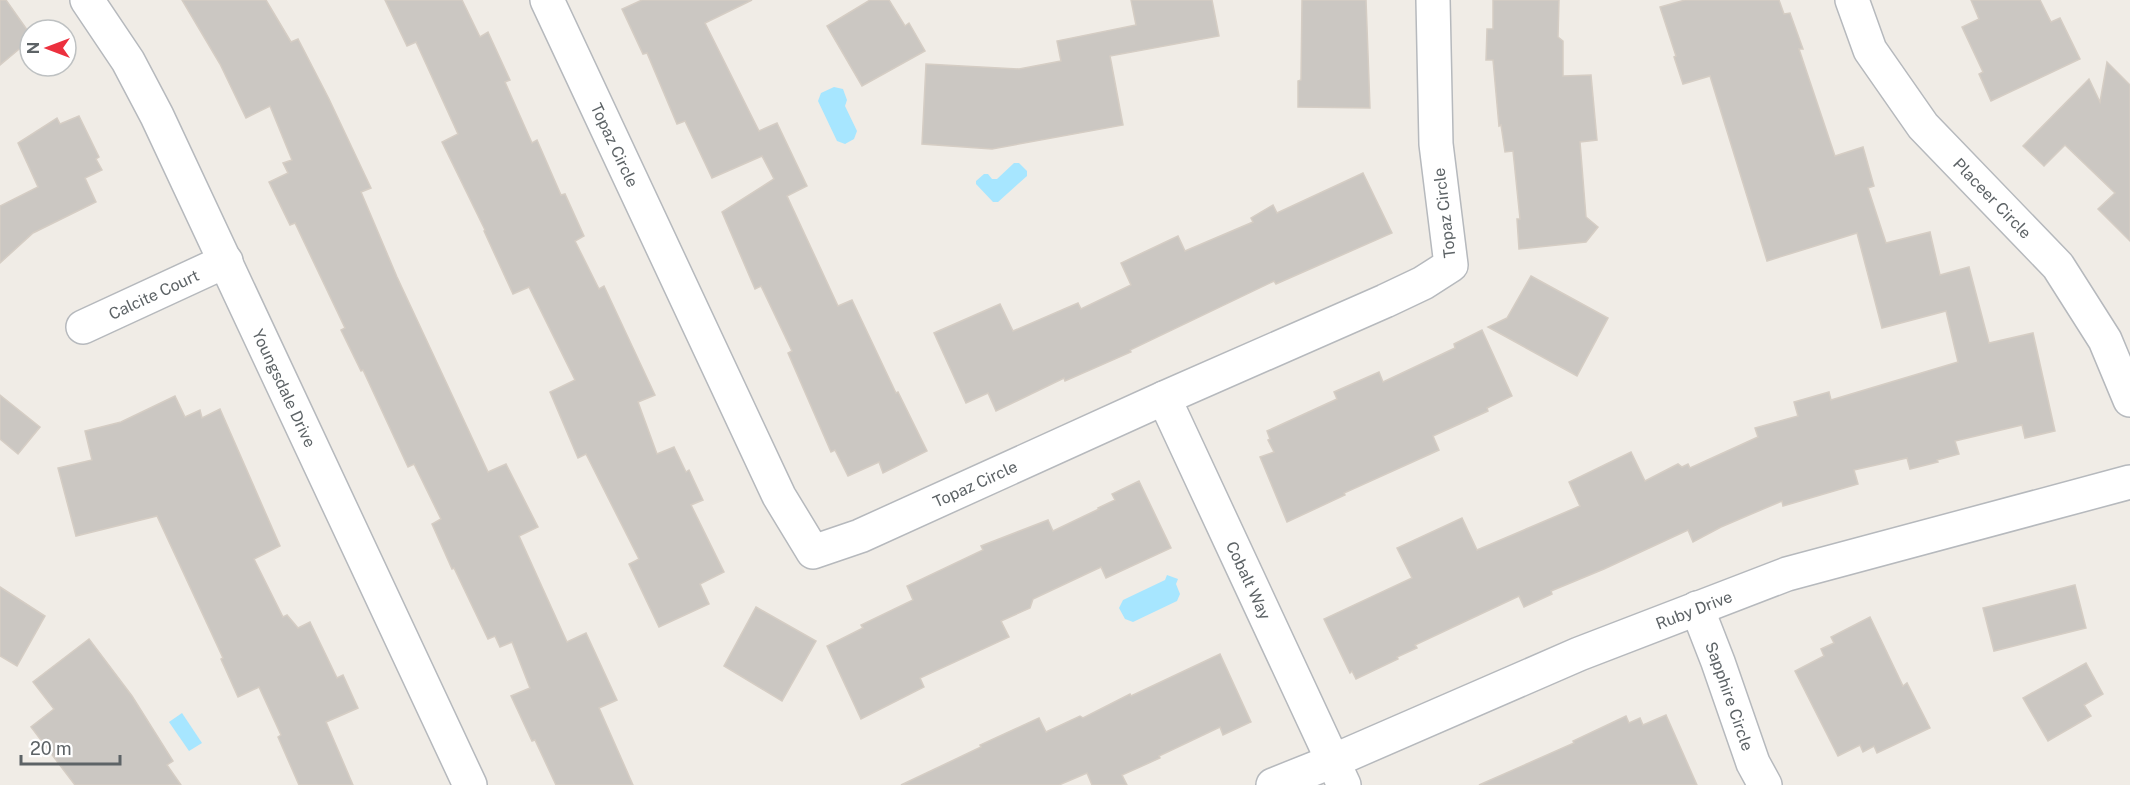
<svg xmlns="http://www.w3.org/2000/svg" width="2130" height="785" font-family="'Public Sans',sans-serif">
	<style>
		.water { fill: #a7e6ff }
		.building { fill: #cbc7c2; stroke: #d5cdc4; stroke-width: 1.5 }
		.lines { fill: none; stroke-linecap: round; stroke-linejoin: round }
		.minor-casing { stroke: #b6b9bd; stroke-width: 36 }
		.minor { stroke: #fff; stroke-width: 33 }
		.labels { text-anchor: middle; stroke-width: 5; stroke-linejoin: round; paint-order: stroke }
		.street-label { font-size: 16px; fill: #5d6366; stroke: #fff }
	</style>
	<rect width="100%" height="100%" fill="#f0ece6"/>
	<g class="water">
		<polygon points="834,87 843,89 847,100 845,106 857,131 854,139 845,144 837,141 818,101 821,93"/>
		<polygon points="1014,163 1019,163 1027,171 1027,176 998,202 993,202 976,184 976,181 984,174 988,174 992,179 997,179"/>
		<polygon points="1167,575 1178,579 1176,584 1180,594 1177,601 1133,622 1125,619 1119,608 1123,600 1165,580"/>
		<polygon points="182,713 202,743 189,751 169,722"/>
	</g>
	<g class="building">
		<polygon points="0,0 6,0 30,34 30,40 0,65"/>
		<polygon points="182,0 266,0 291,42 298,39 329,99 371,188 361,192 397,277 488,472 506,464 538,527 519,536 567,642 586,633 617,700 599,708 633,785 556,785 535,740 532,741 511,696 530,688 512,642 500,647 495,636 488,639 454,568 452,569 432,524 441,519 414,464 408,467 363,370 361,371 341,330 345,328 295,223 290,225 269,182 288,173 283,163 292,160 270,106 246,118 220,64"/>
		<polygon points="385,0 462,0 480,37 488,32 510,80 505,82 532,143 537,140 561,195 565,194 584,236 575,241 599,289 604,286 655,395 638,402 657,454 674,447 686,472 689,470 703,500 691,505 724,572 700,584 709,604 659,627 629,564 639,559 586,454 578,458 550,392 575,380 529,287 513,294 484,231 485,230 442,142 458,134 416,42 407,46"/>
		<polygon points="642,0 752,0 705,23 759,131 777,123 807,186 787,196 838,306 852,300 896,393 898,392 927,451 883,473 879,462 848,476 835,450 831,452 788,353 792,351 761,286 755,289 722,212 774,179 762,156 712,178 685,121 677,124 647,53 643,54 622,9"/>
		<polygon points="870,0 889,0 905,26 909,23 925,51 862,86 827,26"/>
		<polygon points="1131,0 1212,0 1219,36 1110,56 1123,125 992,149 922,144 926,64 1019,69 1061,61 1057,41 1136,25"/>
		<polygon points="1302,0 1366,0 1370,108 1298,107 1298,81 1301,80"/>
		<polygon points="1493,0 1559,0 1558,37 1563,41 1563,76 1591,75 1597,140 1580,142 1586,217 1598,227 1586,242 1519,249 1517,219 1520,219 1513,151 1505,152 1501,125 1499,126 1493,60 1486,60 1487,29 1493,29"/>
		<polygon points="1685,0 1779,0 1784,14 1790,13 1803,49 1799,49 1835,156 1863,147 1874,186 1868,188 1886,243 1930,232 1940,275 1969,267 1989,343 2033,333 2055,431 2025,438 2022,425 1955,441 1959,454 1937,460 1938,462 1910,469 1907,458 1854,470 1858,484 1783,506 1782,501 1721,527 1693,542 1688,530 1604,569 1551,591 1552,594 1524,607 1519,596 1415,645 1417,648 1397,657 1398,659 1356,679 1352,671 1350,673 1324,619 1412,578 1397,548 1462,518 1477,550 1580,506 1569,482 1631,452 1645,481 1678,464 1682,467 1688,464 1690,468 1758,437 1755,428 1798,416 1794,402 1829,392 1831,400 1958,362 1946,311 1882,328 1857,233 1767,261 1710,76 1683,84 1674,57 1676,56 1660,7"/>
		<polygon points="1971,0 2040,0 2051,22 2060,18 2080,59 1991,101 1979,74 1983,72 1962,27 1979,19"/>
		<polygon points="2107,62 2130,85 2130,241 2098,209 2115,193 2065,145 2044,166 2023,146 2089,79 2100,102"/>
		<polygon points="79,116 99,157 96,159 102,170 85,178 96,202 33,233 0,263 0,206 38,187 18,143 57,118 60,124"/>
		<polygon points="1363,173 1392,233 1276,284 1274,281 1130,350 1131,352 1065,381 1064,378 996,411 988,393 966,403 934,333 1000,304 1013,331 1078,303 1081,309 1131,285 1121,263 1178,236 1185,251 1253,222 1251,218 1273,205 1277,213"/>
		<polygon points="1531,276 1608,318 1577,376 1488,327 1507,318"/>
		<polygon points="1482,330 1512,396 1487,408 1488,411 1433,436 1439,450 1344,493 1345,495 1287,522 1260,457 1274,452 1268,440 1270,439 1267,431 1337,399 1334,392 1379,372 1383,382 1455,348 1454,344"/>
		<polygon points="0,395 40,427 18,454 0,439"/>
		<polygon points="175,396 185,417 200,410 202,418 220,409 280,546 254,559 283,617 287,615 298,628 310,622 337,678 343,675 358,708 326,722 353,785 299,785 278,737 281,735 259,687 238,697 221,659 223,658 157,516 76,536 58,468 92,460 85,431 121,422"/>
		<polygon points="1139,481 1171,548 1106,578 1101,567 1033,599 1030,608 1001,621 1009,637 920,678 924,687 861,719 827,646 863,628 861,625 913,600 907,586 983,550 981,546 1048,520 1053,531 1099,509 1098,508 1115,500 1112,494"/>
		<polygon points="2075,585 2086,628 1994,651 1983,608"/>
		<polygon points="0,587 45,616 17,666 0,656"/>
		<polygon points="756,607 816,641 782,701 724,666"/>
		<polygon points="1870,617 1903,686 1907,683 1930,728 1877,753 1874,746 1863,752 1860,745 1838,756 1795,671 1824,656 1821,649 1834,643 1831,637"/>
		<polygon points="89,639 132,696 173,761 167,765 181,785 75,785 31,727 54,709 33,682"/>
		<polygon points="1220,654 1251,722 1223,735 1220,727 1159,756 1160,758 1122,775 1127,785 1092,785 1087,773 1059,785 901,785 981,747 980,745 1039,718 1046,732 1080,716 1083,718 1130,694 1131,696"/>
		<polygon points="2086,663 2103,694 2084,705 2091,716 2048,741 2023,698"/>
		<polygon points="1666,715 1697,785 1479,785 1574,743 1573,741 1626,716 1629,723 1640,718 1643,725"/>
	</g>
	<g class="lines">
		<defs>
			<g id="minor">
				<path id="s1" d="M87 0 128 61 157 116 470 785"/>
				<path id="s2" d="M547 0 779 496 813 552 860 536 1164 398 1385 301 1423 283 1451 265 1436 144 1433 0"/>
				<path id="s3" d="M1852 0 1870 50 1923 126 2058 266 2105 340 2130 400"/>
				<path id="s4" d="M83 327 226 261"/>
				<path id="s5" d="M1164 398 1344 785"/>
				<path id="s6" d="M1697 608 1718 662 1753 763 1765 785"/>
				<path id="s7" d="M1273 785 1333 761 1579 654 1787 574 2130 482"/>
			</g>
		</defs>
		<use href="#minor" class="minor-casing"/>
		<use href="#minor" class="minor"/>
	</g>
	<g class="labels">
		<g class="street-label">
			<text dy="6" stroke="none"><textPath href="#s2" startOffset="160">Topaz Circle</textPath></text>
			<text dy="6" stroke="none"><textPath href="#s3" startOffset="246">Placeer Circle</textPath></text>
			<text transform="translate(1444 213) rotate(-97)" y="6">Topaz Circle</text>
			<text dy="6" stroke="none"><textPath href="#s4" startOffset="78">Calcite Court</textPath></text>
			<text dy="6" stroke="none"><textPath href="#s1" startOffset="436">Youngsdale Drive</textPath></text>
			<text dy="6" stroke="none"><textPath href="#s2" startOffset="789">Topaz Circle</textPath></text>
			<text dy="6" stroke="none"><textPath href="#s5" startOffset="201">Cobalt Way</textPath></text>
			<text dy="6" stroke="none"><textPath href="#s7" startOffset="456">Ruby Drive</textPath></text>
			<text dy="6" stroke="none"><textPath href="#s6" startOffset="94">Sapphire Circle</textPath></text>
		</g>
	</g>
	<g transform="translate(48 48) rotate(270)"><circle r="28" fill="#ffffff" stroke="#bec1c2" stroke-width="1.5"/>
	<path d="M0-4.5L10 22L0 15L-10 22Z" fill="#ec303e"/>
	<text y="-9" font-size="16" font-weight="bold" text-anchor="middle" fill="#5d6366">N</text>
	</g>
	<path d="M21 755v9h99v-9" fill="none" stroke="#5d6366" stroke-width="3"/>
	<text x="30" y="755" font-size="18" fill="#5d6366" stroke="#ffffff" stroke-width="4.5" paint-order="stroke">20 m</text>
</svg>
